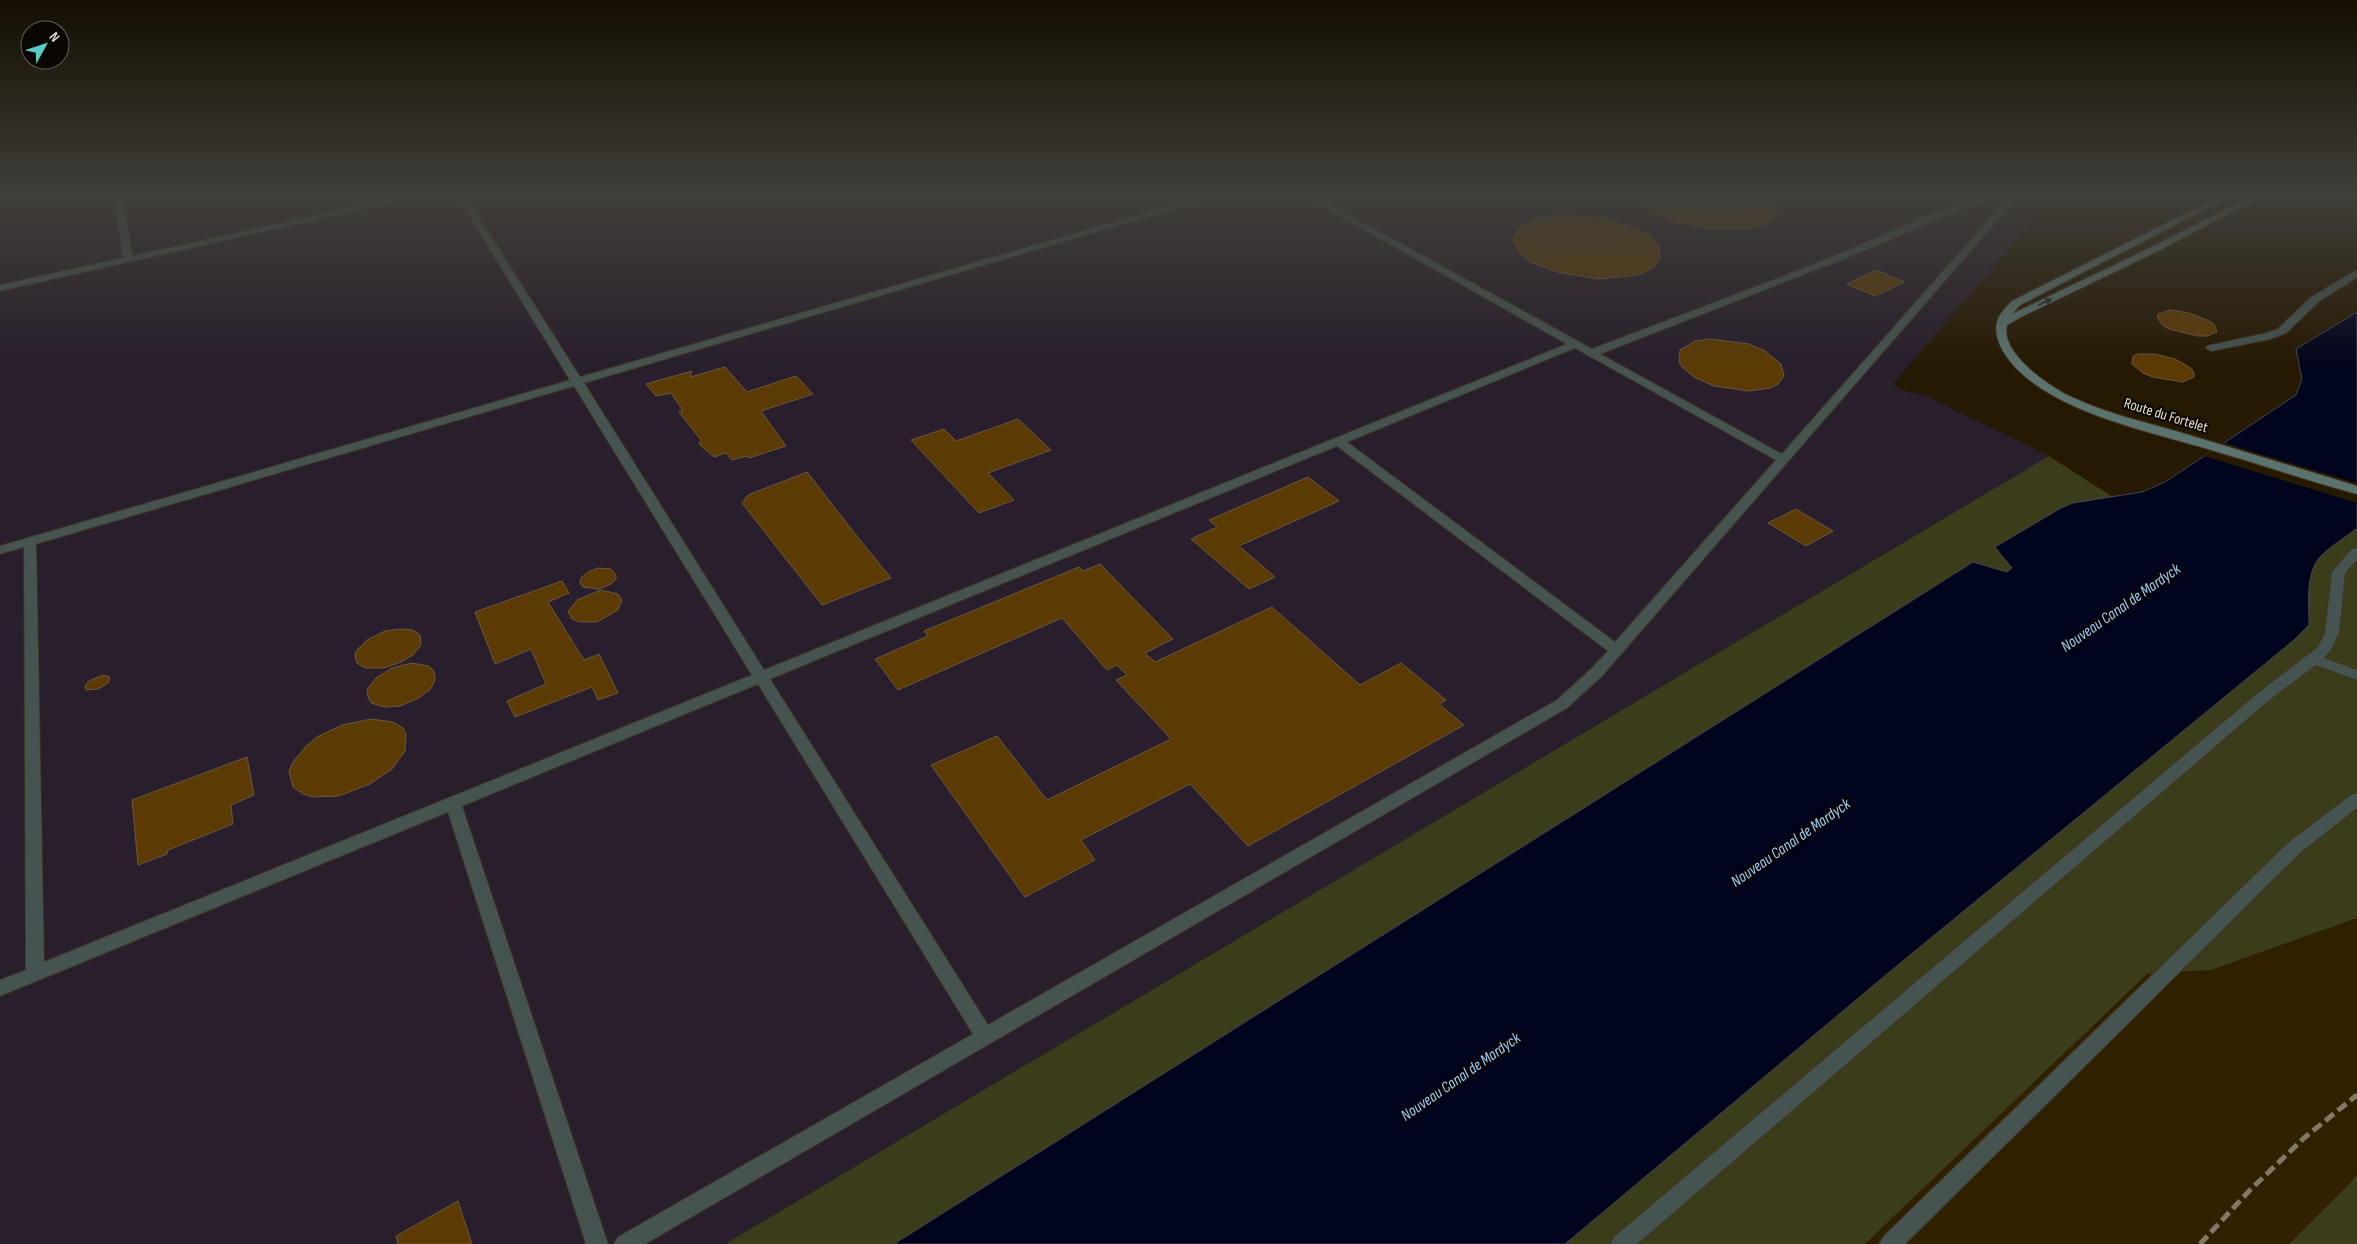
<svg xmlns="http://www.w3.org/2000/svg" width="2357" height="1244" font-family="'Sofia Sans Condensed',sans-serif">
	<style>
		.built { fill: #2f2000 }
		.industrial { fill: #281e2c }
		.green { fill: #3b3c1a }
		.water { fill: #00041c; stroke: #454552 }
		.pier { fill: #251902 }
		.building { fill: #5c3a04; stroke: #6b5841 }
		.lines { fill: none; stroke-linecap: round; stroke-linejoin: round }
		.service-casing { stroke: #40351f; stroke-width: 2 }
		.secondary-casing { stroke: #40351f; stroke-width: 2 }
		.service { fill: #455351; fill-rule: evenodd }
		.secondary { fill: #5b736f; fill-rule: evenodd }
		.rail { stroke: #827865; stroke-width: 5; stroke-dasharray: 11 5; stroke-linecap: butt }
		.oneway { fill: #262c28 }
		.labels { text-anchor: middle; stroke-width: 4; stroke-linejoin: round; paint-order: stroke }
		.street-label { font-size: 15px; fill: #e6decf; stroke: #0a0601 }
		.water-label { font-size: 16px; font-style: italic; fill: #9cccfe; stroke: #0a0601 }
	</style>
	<rect width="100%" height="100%" fill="#251902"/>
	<polygon class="built" points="2357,918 2357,1175 2289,1244 1865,1244 2147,974 2211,970"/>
	<polygon class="industrial" points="0,194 2055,194 1893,384 1907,392 1925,395 2049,456 725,1244 0,1244"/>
	<g class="green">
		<polygon points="2049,456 2113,497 2073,503 1995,547 2013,568 2007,572 1973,562 894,1244 725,1244"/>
		<path d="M2357 528V918L2211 970 2147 974 1865 1244H1565L1887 974 2294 640 2309 625C2309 604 2305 574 2320 557 2329 547 2346 537 2357 528Z"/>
		<polygon points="2357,1175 2357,1244 2289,1244 2349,1184"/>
	</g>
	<path class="water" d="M2357 312V528C2346 537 2329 547 2320 557 2305 574 2309 604 2309 625L2294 640 1887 974 1565 1244H894L1973 562 2007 572 2012 568 1995 547 2061 508 2073 503 2142 492 2165 482 2296 395 2302 379 2296 349Z"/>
	<polygon class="pier" points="2224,443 2357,483 2357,503 2204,456"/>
	<g class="building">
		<polygon points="1505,194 1598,194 1574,201 1551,202 1521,199"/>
		<polygon points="1638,194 1768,194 1776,203 1778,212 1768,223 1753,228 1711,229 1678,222 1659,215 1646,206"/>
		<polygon points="1563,215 1603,218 1638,229 1651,237 1659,246 1660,260 1653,268 1638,275 1599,279 1557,272 1531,262 1520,253 1513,239 1520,227 1537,219"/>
		<polygon points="1876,270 1905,282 1875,296 1847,284"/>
		<polygon points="2170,310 2189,313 2207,320 2214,324 2217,332 2207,336 2198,336 2169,329 2162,325 2157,317 2158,314"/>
		<polygon points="1710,339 1749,344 1765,351 1781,364 1784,376 1778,384 1771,388 1749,391 1714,386 1694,377 1683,368 1679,362 1680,350 1695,341"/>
		<polygon points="2138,354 2155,354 2175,359 2191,368 2194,373 2194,377 2183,382 2153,377 2143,373 2132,364 2133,356"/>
		<polygon points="725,367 747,392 796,376 813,394 761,411 786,446 749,458 747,456 732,460 726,453 714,457 699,444 701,440 679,412 683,411 671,393 656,396 646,384 692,371 690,377"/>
		<polygon points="1018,419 1051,450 988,473 1014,500 979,513 911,440 944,429 956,441"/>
		<polygon points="807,472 856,535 891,578 822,605 742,503 748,495"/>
		<polygon points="1308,477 1339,501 1239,546 1275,577 1249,589 1191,539 1217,527 1209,520"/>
		<polygon points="1796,509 1833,531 1806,546 1768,523"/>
		<polygon points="1100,564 1173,639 1145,653 1155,662 1272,607 1360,685 1401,663 1446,700 1439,704 1464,725 1248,846 1190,784 1081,840 1095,860 1025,897 931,765 997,736 1047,800 1171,739 1116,680 1127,675 1117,665 1107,670 1062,618 898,690 875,659 928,636 924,631 1079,567 1083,571"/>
		<polygon points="598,568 611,569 616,575 616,579 611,584 599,589 583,587 580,583 581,578 588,572"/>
		<polygon points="562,581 569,593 548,602 584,660 599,654 618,693 598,700 592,687 515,717 507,701 546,684 531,649 495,664 475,612"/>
		<polygon points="601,590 618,594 622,600 618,610 597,622 579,622 572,619 568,612 577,600"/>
		<polygon points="400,629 413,630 420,635 421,645 413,655 401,662 384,668 365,668 357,663 355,656 356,651 367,640 385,631"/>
		<polygon points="412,663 429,666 434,671 435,680 430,690 417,699 400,706 384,707 371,703 367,694 368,688 376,678 392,668"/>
		<polygon points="103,675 110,677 108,683 98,689 86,690 85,686 89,681"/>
		<polygon points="371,719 393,722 403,728 406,734 405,751 392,769 370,784 339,796 313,797 303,794 293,787 289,771 293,762 306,746 317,737 342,725"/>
		<polygon points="247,757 254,795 231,805 233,824 168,850 167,854 138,865 132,800"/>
		<polygon points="458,1201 472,1244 398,1244 396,1236"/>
	</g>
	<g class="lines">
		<defs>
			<g id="service">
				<polygon points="114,194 122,194 132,256 414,194 430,194 0,291 0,285 123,258"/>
				<path d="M456 194H464L580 377 1211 194H1225L584 383 764 670 1567 344 1301 194H1311L1592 349C1675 317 1759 287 1841 253 1897 231 1960 194 2020 194L1602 676 1567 708 645 1244H614L618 1237 973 1034 758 684 462 806 608 1244H586L448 812 0 996V980L26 970 24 547 0 554V546L570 380ZM2006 200 1782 454 1600 354 1846 258 1968 207 1986 202ZM1575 348 1776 460 1615 642 1347 442ZM574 386 752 675 44 962 36 544ZM1337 446 1608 651 1592 668 1557 700 988 1025 770 679Z"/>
				<polygon points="2357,270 2357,277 2318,302 2286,333 2270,339 2211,351 2206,348 2207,346 2267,333 2278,329 2310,298"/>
				<polygon points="2357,548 2357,560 2345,573 2339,633 2331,650 2324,658 2357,670 2357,680 2316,665 2268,701 1637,1244 1610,1244 1614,1237 2258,693 2318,647 2325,633 2332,572 2352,549"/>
				<polygon points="2357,793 2357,808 2301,852 1905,1244 1879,1244 1883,1237 2289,842 2351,795"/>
			</g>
			<path id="secondary" d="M2224 194H2235L2020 305 2012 314 2150 248 2255 194H2266L2156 252 2021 317 2007 325C2000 352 2045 383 2065 394 2101 412 2141 421 2179 432 2239 450 2298 468 2357 486V494C2308 481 2260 464 2211 450 2149 431 2038 410 2003 351 1997 340 1993 327 2000 315 2003 310 2008 305 2012 301Z"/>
		</defs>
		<use href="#service" class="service-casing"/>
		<use href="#secondary" class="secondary-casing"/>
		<use href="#service" class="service"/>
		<use href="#secondary" class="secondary"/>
		<polyline class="rail" points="2200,1244 2250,1190 2304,1138 2357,1095"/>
	</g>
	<defs><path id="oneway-solid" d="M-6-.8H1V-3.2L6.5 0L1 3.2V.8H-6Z" transform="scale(1.25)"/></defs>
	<use class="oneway" href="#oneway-solid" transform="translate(2045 302) rotate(-25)"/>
	<linearGradient id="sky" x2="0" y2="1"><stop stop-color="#140e01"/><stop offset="0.53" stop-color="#403e39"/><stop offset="1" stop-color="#403e39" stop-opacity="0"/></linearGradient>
	<rect width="2357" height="368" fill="url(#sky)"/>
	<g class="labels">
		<g class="street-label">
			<text transform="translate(2166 415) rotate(17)" y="5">Route du Fortelet</text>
		</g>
		<g class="water-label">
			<text transform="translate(2120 607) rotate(-35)" y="6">Nouveau Canal de Mardyck</text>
			<text transform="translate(1790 842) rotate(-35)" y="6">Nouveau Canal de Mardyck</text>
			<text transform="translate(1460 1076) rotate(-35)" y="6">Nouveau Canal de Mardyck</text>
		</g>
	</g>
	<g transform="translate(45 45) rotate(50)"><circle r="24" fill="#0a0601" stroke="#625c53"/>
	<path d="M0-4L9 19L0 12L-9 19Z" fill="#56cec3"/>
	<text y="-8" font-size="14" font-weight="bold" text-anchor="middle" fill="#e6decf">N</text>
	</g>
</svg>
